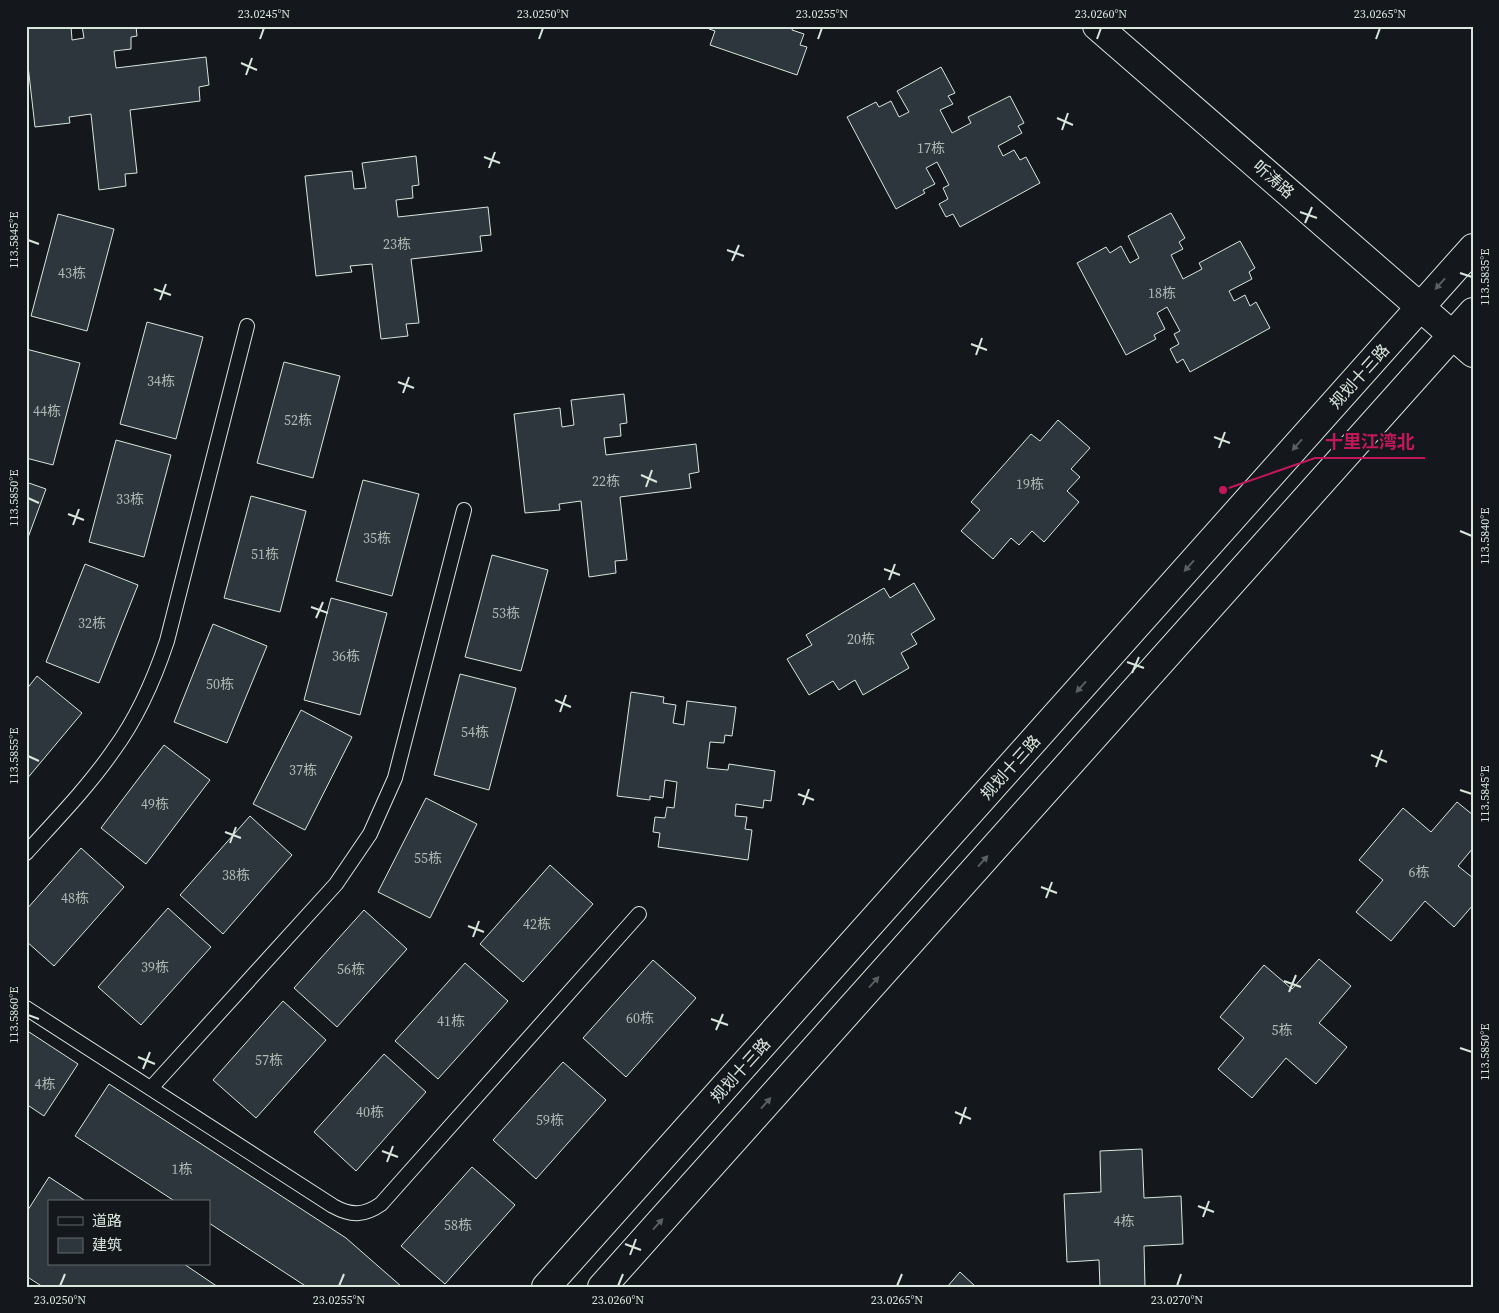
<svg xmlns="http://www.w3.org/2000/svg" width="1499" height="1313" font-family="'Source Serif 4','Noto Sans SC',serif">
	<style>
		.building { fill: #2c363c; stroke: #d8e6dc }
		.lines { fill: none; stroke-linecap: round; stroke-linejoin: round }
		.service-casing { stroke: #d8e6dc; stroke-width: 16 }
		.minor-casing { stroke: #d8e6dc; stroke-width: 30 }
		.service { stroke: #14181c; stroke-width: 14 }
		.minor { stroke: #14181c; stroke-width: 28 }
		.oneway { fill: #59605f }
		.ticks { fill: none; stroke: #d8e6dc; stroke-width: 2 }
		.labels { text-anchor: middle; stroke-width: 4; stroke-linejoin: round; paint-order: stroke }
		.number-label { font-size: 14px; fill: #adbab4 }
		.street-label { font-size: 16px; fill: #d8e6dc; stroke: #14181c }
		.leader { fill: none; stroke: #c2185b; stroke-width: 2 }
		.callout-dot { fill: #c2185b; stroke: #14181c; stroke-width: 2 }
		.callout-label { font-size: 18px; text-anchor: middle; font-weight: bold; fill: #c2185b; stroke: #14181c; stroke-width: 4; stroke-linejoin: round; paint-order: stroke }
		.neatline { fill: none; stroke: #d8e6dc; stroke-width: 2 }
		.ticks-label { font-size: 12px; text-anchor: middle; fill: #d8e6dc }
	</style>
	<rect width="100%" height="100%" fill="#14181c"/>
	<g class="building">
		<polygon points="26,26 71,26 72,40 84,38 82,26 136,26 137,36 131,37 131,49 114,51 116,68 206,57 209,85 199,87 200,101 130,110 137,173 125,174 126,186 99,190 91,114 69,117 70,123 35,127 26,48"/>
		<polygon points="710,26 793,26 792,30 804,34 800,45 807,47 797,75 710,45 715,31 709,29"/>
		<polygon points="941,67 955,93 948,96 953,104 940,110 952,133 971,123 968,117 1010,96 1024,123 1018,126 1022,133 998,146 1003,156 1014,150 1020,160 1026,157 1040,183 960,227 953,214 946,217 939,204 948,199 943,188 949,185 937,162 926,168 935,184 923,190 925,193 896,209 847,117 876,102 879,107 891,101 899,117 909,112 897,91"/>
		<polygon points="416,156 419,185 412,186 413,198 396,200 398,217 488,207 491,235 480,236 482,251 411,259 419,323 406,324 408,336 381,339 372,264 350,266 352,272 316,276 305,176 352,171 354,189 366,188 362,163"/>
		<polygon points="1171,213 1185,238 1179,242 1183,249 1171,255 1183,279 1202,269 1199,263 1240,241 1255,268 1249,272 1252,279 1229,291 1234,301 1245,295 1250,306 1256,302 1270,328 1190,372 1183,359 1177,363 1170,349 1179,344 1174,334 1180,331 1167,307 1157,313 1165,329 1154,335 1156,339 1126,355 1077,263 1106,247 1110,253 1121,246 1130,263 1139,258 1128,236"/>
		<polygon points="58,214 114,229 87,331 31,316"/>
		<polygon points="147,322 203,337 176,439 120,424"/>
		<polygon points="26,349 80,363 53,465 26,458"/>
		<polygon points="284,362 340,376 313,478 257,463"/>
		<polygon points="624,394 627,423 620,424 621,436 604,438 606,455 696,444 699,472 689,474 691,488 620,497 627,560 615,561 616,573 589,577 581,501 559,504 560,510 525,513 514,414 560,408 562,427 574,425 571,400"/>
		<polygon points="1058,420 1090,448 1071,469 1080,477 1067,491 1079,502 1044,542 1032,531 1019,545 1011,538 993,559 961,531 980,510 971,502 1031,434 1040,441"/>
		<polygon points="116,440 171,455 144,557 89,542"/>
		<polygon points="363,480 419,494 392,596 336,581"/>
		<polygon points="26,482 46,489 26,543"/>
		<polygon points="251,496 306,511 280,612 224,598"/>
		<polygon points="492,555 548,570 521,671 465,657"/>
		<polygon points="85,564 138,585 99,683 46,662"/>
		<polygon points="914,583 935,619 911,634 917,644 901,653 909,668 863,695 855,680 839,690 833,681 809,695 787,659 812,645 806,635 884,588 890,598"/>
		<polygon points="331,598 387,613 360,715 304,700"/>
		<polygon points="213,624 267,646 227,743 174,722"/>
		<polygon points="460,674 516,688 489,790 434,775"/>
		<polygon points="37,676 82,713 26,780 26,690"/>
		<polygon points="631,692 664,697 663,703 676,705 673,723 684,725 687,701 736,707 732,736 725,735 724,743 710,742 707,768 728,770 729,764 775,771 771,801 764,800 763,808 736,804 735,816 747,817 745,829 752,830 748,860 658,847 660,833 653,832 655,817 665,818 667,807 674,808 677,782 665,780 663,798 650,796 650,800 617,796"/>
		<polygon points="301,710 352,737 305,830 253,804"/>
		<polygon points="164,745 210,780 146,864 101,828"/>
		<polygon points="426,798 477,824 430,918 378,892"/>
		<polygon points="1457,802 1473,815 1473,848 1458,866 1473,878 1473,905 1454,927 1425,901 1391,941 1356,912 1383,880 1359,860 1403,808 1431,832"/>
		<polygon points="250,816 292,855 223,934 180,895"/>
		<polygon points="81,848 124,887 54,966 26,941 26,910"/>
		<polygon points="550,865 593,904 523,982 480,944"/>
		<polygon points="168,908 211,947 141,1025 98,987"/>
		<polygon points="364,910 407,949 337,1027 294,988"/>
		<polygon points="1319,959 1351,986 1319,1023 1347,1047 1316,1084 1286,1058 1252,1098 1218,1069 1244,1038 1220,1017 1264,965 1292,989"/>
		<polygon points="653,960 696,998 626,1077 583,1038"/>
		<polygon points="465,963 508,1001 438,1079 395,1041"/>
		<polygon points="283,1001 326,1040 256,1118 213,1080"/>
		<polygon points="26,1030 78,1064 44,1116 26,1104"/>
		<polygon points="384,1054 426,1092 356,1171 314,1132"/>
		<polygon points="563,1062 606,1100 536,1179 493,1140"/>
		<polygon points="109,1084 346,1238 402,1287 307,1287 209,1223 209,1202 176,1202 75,1136"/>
		<polygon points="1142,1149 1144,1198 1181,1196 1183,1244 1144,1246 1145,1287 1100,1287 1099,1260 1067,1262 1064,1194 1101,1192 1100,1151"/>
		<polygon points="472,1167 515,1205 445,1284 401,1246"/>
		<polygon points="49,1177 87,1202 49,1202 49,1264 184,1264 218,1287 43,1287 26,1276 26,1213"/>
		<polygon points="960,1272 976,1287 947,1287"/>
	</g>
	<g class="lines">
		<defs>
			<g id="service">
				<path d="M26 853C56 820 88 787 113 751 138 717 154 680 167 641L247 326"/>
				<path d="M26 1008 333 1206C351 1216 364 1216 381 1204L639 914"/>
				<polyline points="151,1088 336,884 370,834 395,778 464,510"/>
			</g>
			<g id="minor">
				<polyline points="1097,26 1473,353"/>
				<polyline points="546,1287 1473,248"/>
				<polyline points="602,1287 1473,312"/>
			</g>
		</defs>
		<use href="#service" class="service-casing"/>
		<use href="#minor" class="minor-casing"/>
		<use href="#service" class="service"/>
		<use href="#minor" class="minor"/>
	</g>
	<defs><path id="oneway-solid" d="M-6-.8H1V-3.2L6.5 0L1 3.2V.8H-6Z" transform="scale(1.25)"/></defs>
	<g class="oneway">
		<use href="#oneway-solid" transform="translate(1440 284) rotate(132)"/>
		<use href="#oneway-solid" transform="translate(1297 445) rotate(132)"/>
		<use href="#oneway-solid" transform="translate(1189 566) rotate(132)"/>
		<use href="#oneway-solid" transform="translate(1081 687) rotate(132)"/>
		<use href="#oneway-solid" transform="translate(983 861) rotate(-48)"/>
		<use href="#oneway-solid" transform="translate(874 982) rotate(-48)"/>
		<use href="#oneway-solid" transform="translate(766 1103) rotate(-48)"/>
		<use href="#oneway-solid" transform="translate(658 1224) rotate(-48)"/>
	</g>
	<path class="ticks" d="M260 39 264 28M539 39 543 28M818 39 822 28M1097 39 1101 28M1376 39 1380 28M241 63 257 70M246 75 252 58M1057 118 1073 125M1062 130 1068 113M484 157 500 163M489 168 495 152M1300 212 1317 218M1305 223 1312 207M28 240 39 244M727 250 744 256M732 261 739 245M1460 273 1472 277M154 289 171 295M160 300 166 284M971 344 987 350M976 355 982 338M398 382 414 388M403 393 409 377M1214 437 1230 443M1219 448 1225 432M641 475 657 482M646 487 652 470M28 498 39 503M68 514 84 520M73 525 79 509M1460 531 1472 536M884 569 900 575M889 580 895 564M311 607 328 613M316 618 323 602M1127 662 1144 668M1132 673 1139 657M555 700 571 707M560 712 566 695M1371 755 1387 762M28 756 39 761M1376 767 1382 750M1460 790 1472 794M798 794 814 800M803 805 809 789M225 832 241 838M230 843 236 827M1041 887 1057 893M1046 898 1052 882M468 926 484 932M473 937 479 921M1284 981 1301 987M1289 992 1296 975M28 1015 39 1019M711 1019 728 1025M716 1030 723 1014M1460 1048 1472 1052M138 1057 155 1064M143 1069 150 1052M955 1112 971 1119M960 1124 966 1107M382 1151 398 1157M387 1162 393 1146M1198 1206 1214 1212M1203 1217 1209 1201M625 1244 641 1250M630 1255 636 1239M60 1286 65 1274M339 1286 344 1274M618 1286 623 1274M897 1286 902 1274M1177 1286 1181 1274"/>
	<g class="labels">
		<g class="number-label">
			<text x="931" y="153">17栋</text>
			<text x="397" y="249">23栋</text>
			<text x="72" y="278">43栋</text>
			<text x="1162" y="298">18栋</text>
			<text x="161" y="386">34栋</text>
			<text x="47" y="416">44栋</text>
			<text x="298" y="425">52栋</text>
			<text x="606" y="486">22栋</text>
			<text x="1030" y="489">19栋</text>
			<text x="130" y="504">33栋</text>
			<text x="377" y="543">35栋</text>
			<text x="265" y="559">51栋</text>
			<text x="506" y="618">53栋</text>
			<text x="92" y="628">32栋</text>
			<text x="861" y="644">20栋</text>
			<text x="346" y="661">36栋</text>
			<text x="220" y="689">50栋</text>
			<text x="475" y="737">54栋</text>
			<text x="303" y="775">37栋</text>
			<text x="155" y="809">49栋</text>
			<text x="428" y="863">55栋</text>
			<text x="1419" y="877">6栋</text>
			<text x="236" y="880">38栋</text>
			<text x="75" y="903">48栋</text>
			<text x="537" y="929">42栋</text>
			<text x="155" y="972">39栋</text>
			<text x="351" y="974">56栋</text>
			<text x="640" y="1023">60栋</text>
			<text x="451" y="1026">41栋</text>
			<text x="1282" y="1035">5栋</text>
			<text x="269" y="1065">57栋</text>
			<text x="45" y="1089">4栋</text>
			<text x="370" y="1117">40栋</text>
			<text x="550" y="1125">59栋</text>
			<text x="182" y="1174">1栋</text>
			<text x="1124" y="1226">4栋</text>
			<text x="458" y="1230">58栋</text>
		</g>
		<g class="street-label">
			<text transform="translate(1274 179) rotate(41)" y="6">听涛路</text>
			<text transform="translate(1359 376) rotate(-48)" y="6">规划十三路</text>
			<text transform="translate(1010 767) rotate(-48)" y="6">规划十三路</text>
			<text transform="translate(740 1070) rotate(-48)" y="6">规划十三路</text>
		</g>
	</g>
	<path class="leader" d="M1223 490L1315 458H1425"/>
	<circle class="callout-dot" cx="1223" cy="490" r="5"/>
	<g class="callout-label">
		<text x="1370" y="448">十里江湾北</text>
	</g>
	<rect width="1499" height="1313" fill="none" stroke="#14181c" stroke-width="55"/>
	<rect x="48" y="1200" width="162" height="65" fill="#14181c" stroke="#626a69"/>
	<rect x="58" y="1217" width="25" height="8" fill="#14181c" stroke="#626a69"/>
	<text x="92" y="1226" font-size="15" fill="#d8e6dc">道路</text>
	<rect x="58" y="1238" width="25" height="15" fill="#2c363c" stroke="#626a69"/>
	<text x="92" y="1250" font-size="15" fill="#d8e6dc">建筑</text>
	<rect x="28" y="28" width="1444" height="1258" class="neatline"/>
	<g class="ticks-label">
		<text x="264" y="18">23.0245°N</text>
		<text x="543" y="18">23.0250°N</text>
		<text x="822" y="18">23.0255°N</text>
		<text x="1101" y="18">23.0260°N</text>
		<text x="1380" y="18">23.0265°N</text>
		<text transform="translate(14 240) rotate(-90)" y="4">113.5845°E</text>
		<text transform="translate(1485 277) rotate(-90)" y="4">113.5835°E</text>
		<text transform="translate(14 498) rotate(-90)" y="4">113.5850°E</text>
		<text transform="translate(1485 536) rotate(-90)" y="4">113.5840°E</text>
		<text transform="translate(14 756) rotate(-90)" y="4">113.5855°E</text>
		<text transform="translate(1485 794) rotate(-90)" y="4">113.5845°E</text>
		<text transform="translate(14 1015) rotate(-90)" y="4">113.5860°E</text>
		<text transform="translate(1485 1052) rotate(-90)" y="4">113.5850°E</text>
		<text x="60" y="1304">23.0250°N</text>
		<text x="339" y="1304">23.0255°N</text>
		<text x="618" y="1304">23.0260°N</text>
		<text x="897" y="1304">23.0265°N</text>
		<text x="1177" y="1304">23.0270°N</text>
	</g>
</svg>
